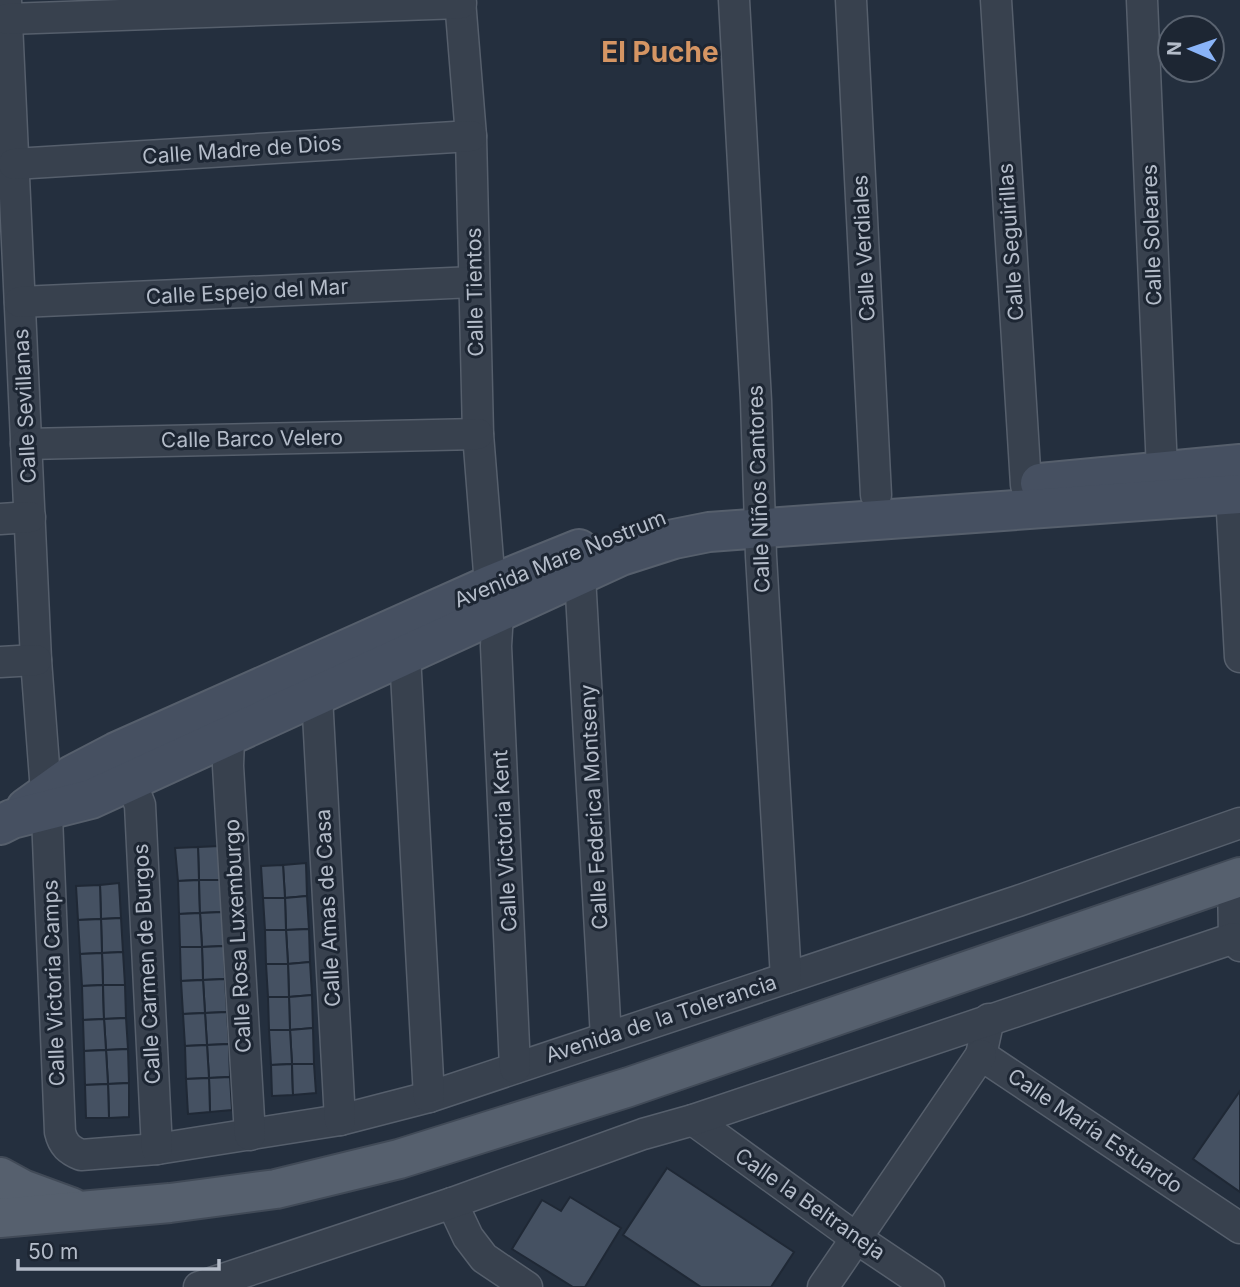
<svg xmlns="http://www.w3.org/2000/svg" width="1240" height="1287" font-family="Inter,sans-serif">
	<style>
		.building { fill: #455162; stroke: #1f2835; stroke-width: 2 }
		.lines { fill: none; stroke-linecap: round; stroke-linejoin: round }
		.street-casing { stroke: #565f6c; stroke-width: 33 }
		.secondary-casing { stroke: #565f6c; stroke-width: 42 }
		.primary-casing { stroke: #414a57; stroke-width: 42 }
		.street { stroke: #38414e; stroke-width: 30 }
		.secondary { stroke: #465061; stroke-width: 38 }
		.primary { stroke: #56606e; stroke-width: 38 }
		.labels { text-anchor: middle; stroke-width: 6; stroke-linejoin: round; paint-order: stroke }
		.street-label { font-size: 21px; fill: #b4bcc9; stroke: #1d2633 }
		.district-label { font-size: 28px; font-weight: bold; fill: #d59563; stroke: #1d2633 }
	</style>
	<rect width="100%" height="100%" fill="#242f3e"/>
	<g class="building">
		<polygon points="220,846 221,880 199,880 198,847"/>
		<polygon points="198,847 199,880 178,881 175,848"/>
		<polygon points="306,863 307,896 285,898 283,865"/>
		<polygon points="283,865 285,898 263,898 261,866"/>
		<polygon points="199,880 200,913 179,914 178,881"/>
		<polygon points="199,880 221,880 222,912 200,913"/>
		<polygon points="119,883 121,918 101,919 100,885"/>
		<polygon points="100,885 101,919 78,920 76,886"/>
		<polygon points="307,896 309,929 286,930 285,898"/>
		<polygon points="263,898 285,898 286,930 265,930"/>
		<polygon points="222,912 224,946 202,947 200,913"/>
		<polygon points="200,913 202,947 180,947 179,914"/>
		<polygon points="121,918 123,952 102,953 101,919"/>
		<polygon points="101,919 102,953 80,954 78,920"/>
		<polygon points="309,929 310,962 288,964 286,930"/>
		<polygon points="265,930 286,930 288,964 266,964"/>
		<polygon points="224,946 225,979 203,980 202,947"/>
		<polygon points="180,947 202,947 203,980 181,981"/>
		<polygon points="123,952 125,985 103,985 102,953"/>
		<polygon points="102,953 103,985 82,986 80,954"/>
		<polygon points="310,962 312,995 289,997 288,964"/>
		<polygon points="266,964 288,964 289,997 268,997"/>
		<polygon points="225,979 227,1012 205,1013 203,980"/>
		<polygon points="203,980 205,1013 183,1014 181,981"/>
		<polygon points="103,985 104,1019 83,1020 82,986"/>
		<polygon points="103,985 125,985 126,1018 104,1019"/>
		<polygon points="312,995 313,1028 290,1030 289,997"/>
		<polygon points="268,997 289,997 290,1030 269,1030"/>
		<polygon points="227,1012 229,1044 207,1045 205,1013"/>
		<polygon points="205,1013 207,1045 185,1046 183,1014"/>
		<polygon points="126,1018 128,1049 106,1050 104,1019"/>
		<polygon points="104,1019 106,1050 84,1051 83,1020"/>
		<polygon points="313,1028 314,1064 292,1064 290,1030"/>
		<polygon points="269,1030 290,1030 292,1064 271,1065"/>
		<polygon points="229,1044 230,1077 209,1078 207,1045"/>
		<polygon points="207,1045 209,1078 186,1079 185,1046"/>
		<polygon points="128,1049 129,1083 108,1084 106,1050"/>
		<polygon points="106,1050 108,1084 85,1085 84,1051"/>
		<polygon points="292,1064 293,1095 272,1096 271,1065"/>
		<polygon points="292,1064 314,1064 316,1093 293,1095"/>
		<polygon points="230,1077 232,1110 210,1112 209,1078"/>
		<polygon points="209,1078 210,1112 188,1114 186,1079"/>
		<polygon points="129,1083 129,1117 109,1118 108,1084"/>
		<polygon points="108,1084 109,1118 86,1118 85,1085"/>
		<polygon points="1240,1091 1240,1192 1193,1159"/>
		<polygon points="667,1168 794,1252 771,1287 701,1287 623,1235"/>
		<polygon points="570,1197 621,1228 585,1287 573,1287 512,1249 542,1200 561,1211"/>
	</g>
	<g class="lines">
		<defs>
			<g id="street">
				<path d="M6 0 36 660 46 792 60 1132C63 1145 69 1150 81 1155L157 1149 340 1120 429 1097 1018 901 1240 823"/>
				<polyline points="460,0 471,136 478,434 490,585"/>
				<polyline points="734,0 756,401 761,556 786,978"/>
				<polyline points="851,0 876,495"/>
				<polyline points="996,0 1026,485"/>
				<polyline points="1142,0 1162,470"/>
				<polyline points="7,19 461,3"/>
				<polyline points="14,164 471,136"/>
				<polyline points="20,302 474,282"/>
				<polyline points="26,444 478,434"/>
				<polyline points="1231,494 1240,657"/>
				<polyline points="0,519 30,517"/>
				<polyline points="580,576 606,1038"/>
				<polyline points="498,613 496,646 515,1068"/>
				<polyline points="405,655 429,1097"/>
				<polyline points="0,662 36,660"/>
				<polyline points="317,696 340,1120"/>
				<polyline points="229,737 228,766 250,1135"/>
				<polyline points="127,784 135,792 140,805 157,1149"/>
				<polyline points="1233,880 1234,938 1240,946"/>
				<polyline points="989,1019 981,1055 1240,1228"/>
				<polyline points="693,1120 856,1238 929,1287"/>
				<polyline points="452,1203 468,1237 484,1258 527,1287"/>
				<polyline points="199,1287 452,1203 643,1134 693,1120 1234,938"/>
				<polyline points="823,1287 981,1055"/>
			</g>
			<g id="secondary">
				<polyline points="1040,483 1240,464"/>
				<polyline points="26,808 72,775 116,752 490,585 579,549"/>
				<polyline points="0,825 12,819 91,799 621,556 674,539 709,532 1240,494"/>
			</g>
			<g id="primary">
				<polyline points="0,1177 22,1189 71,1207"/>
				<polyline points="0,1218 170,1203 276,1189 399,1159 629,1087 1240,877"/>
			</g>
		</defs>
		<use href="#street" class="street-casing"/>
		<use href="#secondary" class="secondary-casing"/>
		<use href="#primary" class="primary-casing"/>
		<use href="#street" class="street"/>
		<use href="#secondary" class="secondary"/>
		<use href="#primary" class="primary"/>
	</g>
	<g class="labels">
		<g class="street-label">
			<text transform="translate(242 150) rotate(-4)" y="7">Calle Madre de Dios</text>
			<text transform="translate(1152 235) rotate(-92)" y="7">Calle Soleares</text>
			<text transform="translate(1011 242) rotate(-94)" y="7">Calle Seguirillas</text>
			<text transform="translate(864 248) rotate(-93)" y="7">Calle Verdiales</text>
			<text transform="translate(247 292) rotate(-3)" y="7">Calle Espejo del Mar</text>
			<text transform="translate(475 292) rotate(-91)" y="7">Calle Tientos</text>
			<text transform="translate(25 406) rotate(-93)" y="7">Calle Sevillanas</text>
			<text transform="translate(252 439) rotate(-1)" y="7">Calle Barco Velero</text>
			<text transform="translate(759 489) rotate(-92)" y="7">Calle Niños Cantores</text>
			<text transform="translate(560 559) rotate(-22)" y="7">Avenida Mare Nostrum</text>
			<text transform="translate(594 807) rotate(-93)" y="7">Calle Federica Montseny</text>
			<text transform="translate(505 841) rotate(-93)" y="7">Calle Victoria Kent</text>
			<text transform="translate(328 908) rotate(-93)" y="7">Calle Amas de Casa</text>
			<text transform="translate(238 936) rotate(-93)" y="7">Calle Rosa Luxemburgo</text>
			<text transform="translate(147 964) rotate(-93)" y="7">Calle Carmen de Burgos</text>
			<text transform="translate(54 983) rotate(-92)" y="7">Calle Victoria Camps</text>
			<text transform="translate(661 1019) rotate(-18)" y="7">Avenida de la Tolerancia</text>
			<text transform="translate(1095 1131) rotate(34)" y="7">Calle María Estuardo</text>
			<text transform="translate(810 1204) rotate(35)" y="7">Calle la Beltraneja</text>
		</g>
		<g class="district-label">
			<text x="660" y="62">El Puche</text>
		</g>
	</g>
	<g transform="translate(1191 49) rotate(272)"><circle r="33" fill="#1d2633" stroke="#59626f" stroke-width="2"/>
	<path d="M0-5L12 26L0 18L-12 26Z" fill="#8ab4f8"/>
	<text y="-10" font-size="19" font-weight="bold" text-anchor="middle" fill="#b4bcc9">N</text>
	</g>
	<path d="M18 1259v10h201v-10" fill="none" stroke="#b4bcc9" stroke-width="3.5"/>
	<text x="28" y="1259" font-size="21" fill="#b4bcc9" stroke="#1d2633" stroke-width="5" paint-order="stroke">50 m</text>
</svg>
